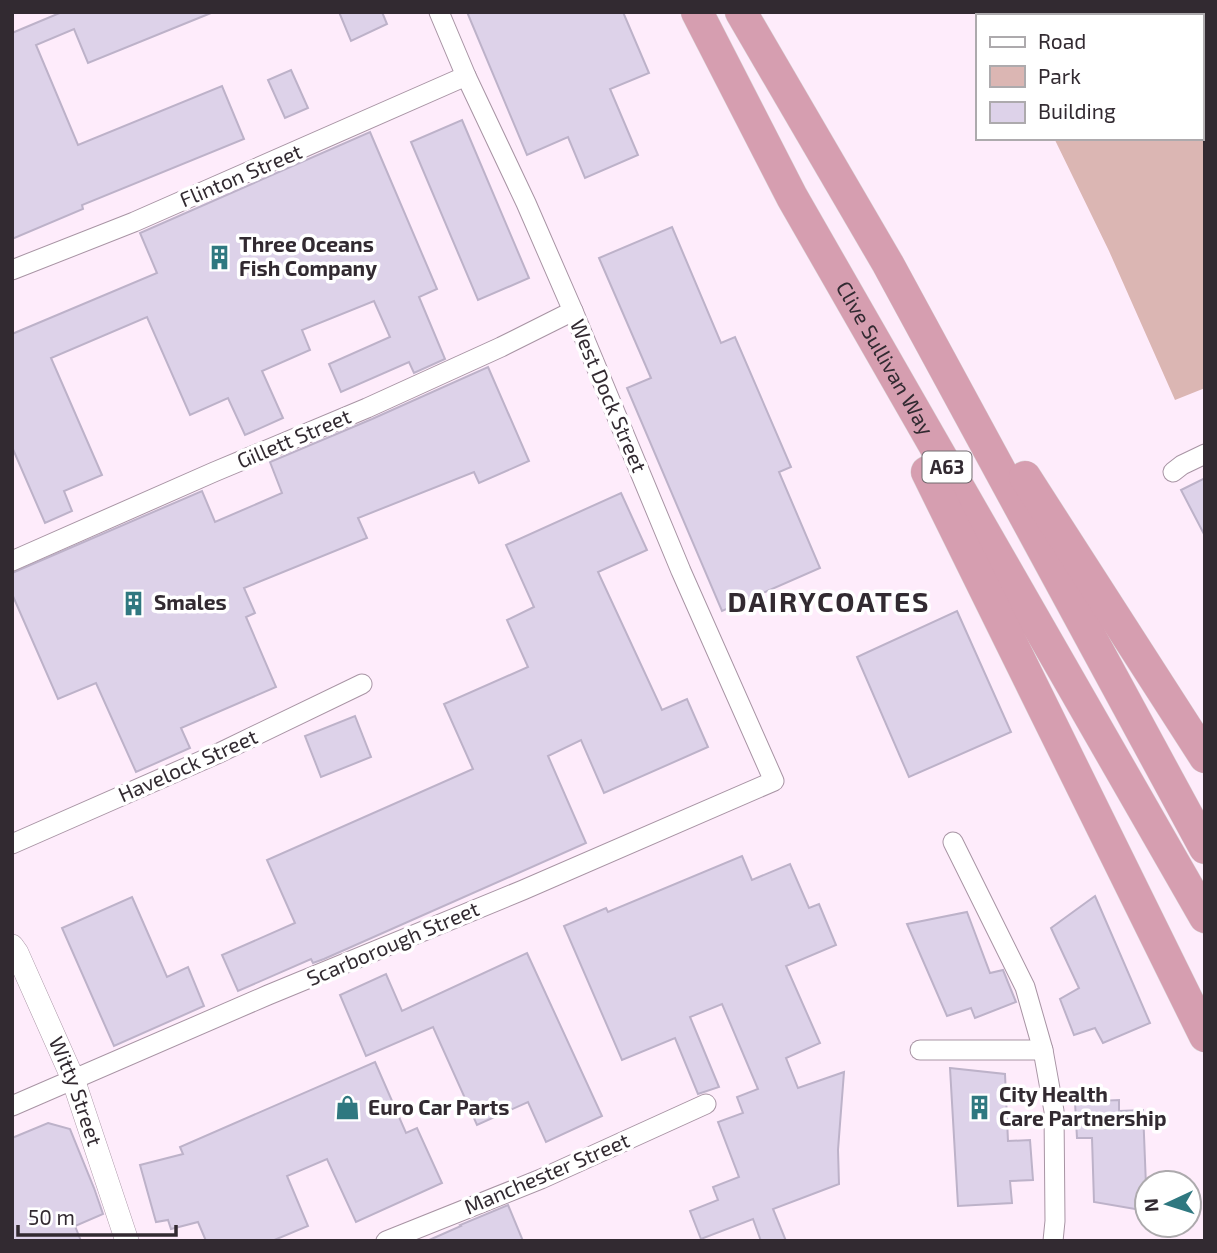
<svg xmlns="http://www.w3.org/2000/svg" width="1217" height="1253" font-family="'Exo 2',sans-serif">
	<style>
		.green { fill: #dbb6b3 }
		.building { fill: #ddd2e9; stroke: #bdb2c9; stroke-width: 2 }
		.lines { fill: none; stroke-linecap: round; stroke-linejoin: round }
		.minor-casing { stroke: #a894a4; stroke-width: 21 }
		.tertiary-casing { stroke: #a894a4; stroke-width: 24 }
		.trunk-casing { stroke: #dad9da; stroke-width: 33 }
		.minor { stroke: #fff; stroke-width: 19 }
		.tertiary { stroke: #fff; stroke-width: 23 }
		.trunk { stroke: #d69eb0; stroke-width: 32 }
		.labels { text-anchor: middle; stroke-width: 7; stroke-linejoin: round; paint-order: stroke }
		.shield { fill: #fff; stroke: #706a6f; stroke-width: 2 }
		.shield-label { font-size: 19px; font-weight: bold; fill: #322a31 }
		.street-label { font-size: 21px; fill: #322a31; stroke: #fff }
		.poi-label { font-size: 21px; font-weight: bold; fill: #322a31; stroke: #fff; text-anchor: start }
		.district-label { font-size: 28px; font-weight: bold; letter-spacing: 2px; fill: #322a31; stroke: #fff }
	</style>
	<rect width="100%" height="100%" fill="#feecfb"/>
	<polygon class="green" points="989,12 1205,12 1205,388 1175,400 1109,251 1054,138 1201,138 1201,16 991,16"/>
	<g class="building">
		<polygon points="62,12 211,13 88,63 74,29 36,45 78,145 222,86 244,139 82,205 83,209 12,239 12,33"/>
		<polygon points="339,12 382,12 387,24 351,41"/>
		<polygon points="467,12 623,12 649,73 610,89 638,155 585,178 568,137 527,155"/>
		<polygon points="291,70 308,108 285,118 268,80"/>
		<polygon points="462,120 529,278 478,300 411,142"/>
		<polygon points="370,132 437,289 419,297 445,359 414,373 409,362 341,392 329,364 390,337 374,301 302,330 310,350 262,371 283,418 245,435 228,398 190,415 147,317 51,358 102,475 64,491 72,511 45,523 12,447 12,334 157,273 140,233"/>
		<polygon points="672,227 721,343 735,337 791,467 779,472 820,568 722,611 627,388 651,378 599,258"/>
		<polygon points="488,367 529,461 479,483 474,472 358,518 367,538 244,588 255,613 246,617 276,687 181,728 190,748 136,772 96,683 58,699 12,594 12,573 202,491 215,522 282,493 270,462 372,419"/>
		<polygon points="1205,478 1205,536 1181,490"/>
		<polygon points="621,493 647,550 598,572 662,710 687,699 708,747 604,793 581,740 548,756 586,843 324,959 313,963 311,959 238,991 222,955 295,923 267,860 473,769 444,704 528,667 507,620 534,607 506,545"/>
		<polygon points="957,611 1011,732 909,777 857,657"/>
		<polygon points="355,716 371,757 321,777 305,736"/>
		<polygon points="742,856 752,880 790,864 809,908 819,904 836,945 786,966 820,1043 786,1058 798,1088 844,1072 838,1150 839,1184 773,1209 786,1241 761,1241 753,1219 701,1239 690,1211 718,1200 713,1187 739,1177 718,1122 743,1113 737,1097 758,1089 722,1004 690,1017 719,1087 698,1094 675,1038 622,1060 564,926 606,908 608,912"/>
		<polygon points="1095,896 1150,1023 1103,1043 1095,1028 1074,1035 1060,999 1079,988 1051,928"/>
		<polygon points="132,897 167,977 188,967 204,1006 114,1046 62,928"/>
		<polygon points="967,912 990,973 1003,970 1016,1002 975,1018 971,1008 947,1016 907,924"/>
		<polygon points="527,953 602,1116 546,1142 528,1102 477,1125 433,1027 366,1056 340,995 386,974 402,1011"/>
		<polygon points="375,1062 406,1133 417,1128 442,1183 356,1222 327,1159 287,1176 308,1226 272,1241 206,1241 198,1222 171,1229 168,1220 156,1222 140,1165 183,1154 180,1147"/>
		<polygon points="950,1068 1005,1074 1008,1141 1030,1140 1033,1180 1010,1181 1012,1203 958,1206"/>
		<polygon points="1119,1100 1119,1111 1143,1110 1147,1211 1094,1202 1092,1138 1077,1138 1075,1102"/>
		<polygon points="48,1123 70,1129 94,1188 103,1214 75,1226 81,1241 12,1241 12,1138"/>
		<polygon points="508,1205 523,1241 427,1241 461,1226 460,1225"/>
	</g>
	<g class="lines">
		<defs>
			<g id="minor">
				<polyline points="12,270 134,222 466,76"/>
				<polyline points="1173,472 1182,465 1205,454"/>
				<polyline points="12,561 214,472 367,408 501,347 573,311"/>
				<polyline points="953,842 1025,987 1043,1050 1054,1111 1055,1221 1053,1241"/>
				<polyline points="12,844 217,754 362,684"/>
				<polyline points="920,1050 1043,1050"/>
				<polyline points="12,1106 268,995 523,890 774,781 681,571 573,311 526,203 466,76 439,12"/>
				<polyline points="386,1241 541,1179 706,1104"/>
			</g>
			<g id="tertiary">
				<path id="s1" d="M12 946 17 953 73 1079 127 1241"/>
			</g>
			<g id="trunk">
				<path id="s2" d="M697 12 792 197 1205 917"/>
				<polyline points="741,12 888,264 1205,848"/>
				<polyline points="927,472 1205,1036"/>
				<polyline points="1025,477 1205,757"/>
			</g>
		</defs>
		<use href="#minor" class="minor-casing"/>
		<use href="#tertiary" class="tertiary-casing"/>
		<use href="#trunk" class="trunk-casing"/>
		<use href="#minor" class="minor"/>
		<use href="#tertiary" class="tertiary"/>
		<use href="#trunk" class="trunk"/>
	</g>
	<defs>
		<symbol id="building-bare" viewBox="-9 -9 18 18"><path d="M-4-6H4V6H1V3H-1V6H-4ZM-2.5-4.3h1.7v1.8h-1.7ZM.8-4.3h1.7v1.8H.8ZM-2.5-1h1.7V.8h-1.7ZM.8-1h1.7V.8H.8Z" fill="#2f7880" stroke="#fff" stroke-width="2.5" paint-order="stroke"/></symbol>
		<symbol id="shop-bare" viewBox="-9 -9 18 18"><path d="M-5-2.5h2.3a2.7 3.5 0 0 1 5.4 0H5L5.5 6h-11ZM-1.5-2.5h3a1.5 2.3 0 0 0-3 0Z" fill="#2f7880" stroke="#fff" stroke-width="2.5" paint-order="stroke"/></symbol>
	</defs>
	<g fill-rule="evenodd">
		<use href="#building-bare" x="202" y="240" width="35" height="35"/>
		<use href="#building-bare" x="116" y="586" width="35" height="35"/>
		<use href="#building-bare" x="962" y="1090" width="35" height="35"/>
		<use href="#shop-bare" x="330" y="1090" width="35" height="35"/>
	</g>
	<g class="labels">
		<rect class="shield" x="922.5" y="451.5" width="49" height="31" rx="5"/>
		<g class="shield-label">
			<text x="947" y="474">A63</text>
		</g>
		<g class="street-label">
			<text transform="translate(241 176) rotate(-23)" y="7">Flinton Street</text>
			<text dy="7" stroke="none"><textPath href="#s2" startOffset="394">Clive Sullivan Way</textPath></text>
			<text transform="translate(608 396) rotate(67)" y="7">West Dock Street</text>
			<text transform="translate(294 439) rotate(-23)" y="7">Gillett Street</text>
			<text transform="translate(188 766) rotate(-24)" y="7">Havelock Street</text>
			<text transform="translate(393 944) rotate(-23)" y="7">Scarborough Street</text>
			<text dy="7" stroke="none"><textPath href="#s1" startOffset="159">Witty Street</textPath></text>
			<text transform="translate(547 1174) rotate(-23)" y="7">Manchester Street</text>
		</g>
		<g class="poi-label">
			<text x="239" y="252">Three Oceans<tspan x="239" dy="24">Fish Company</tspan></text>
			<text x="154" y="610">Smales</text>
			<text x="999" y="1102">City Health<tspan x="999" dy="24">Care Partnership</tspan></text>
			<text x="368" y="1115">Euro Car Parts</text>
		</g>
		<g class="district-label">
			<text x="829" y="612">DAIRYCOATES</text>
		</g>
	</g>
	<rect width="1217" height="1253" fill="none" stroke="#322a31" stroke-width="28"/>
	<rect x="976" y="14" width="228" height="126" fill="#ffffff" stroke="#adaaad" stroke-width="2"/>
	<rect x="990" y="37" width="35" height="10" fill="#ffffff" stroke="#adaaad" stroke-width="2"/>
	<text x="1038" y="49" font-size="21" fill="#322a31">Road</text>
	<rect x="990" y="66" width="35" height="21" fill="#dbb6b3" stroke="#adaaad" stroke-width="2"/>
	<text x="1038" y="84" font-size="21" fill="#322a31">Park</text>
	<rect x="990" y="102" width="35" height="21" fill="#ddd2e9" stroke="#adaaad" stroke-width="2"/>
	<text x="1038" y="119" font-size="21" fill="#322a31">Building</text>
	<g transform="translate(1168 1204) rotate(266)"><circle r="33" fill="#ffffff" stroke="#adaaad" stroke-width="2"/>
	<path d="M0-5L12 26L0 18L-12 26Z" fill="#2f7880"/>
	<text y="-10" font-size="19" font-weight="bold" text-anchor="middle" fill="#322a31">N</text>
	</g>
	<path d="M18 1225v10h158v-10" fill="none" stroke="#322a31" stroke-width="3.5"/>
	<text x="28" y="1225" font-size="21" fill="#322a31" stroke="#ffffff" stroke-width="5" paint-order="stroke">50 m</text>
</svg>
